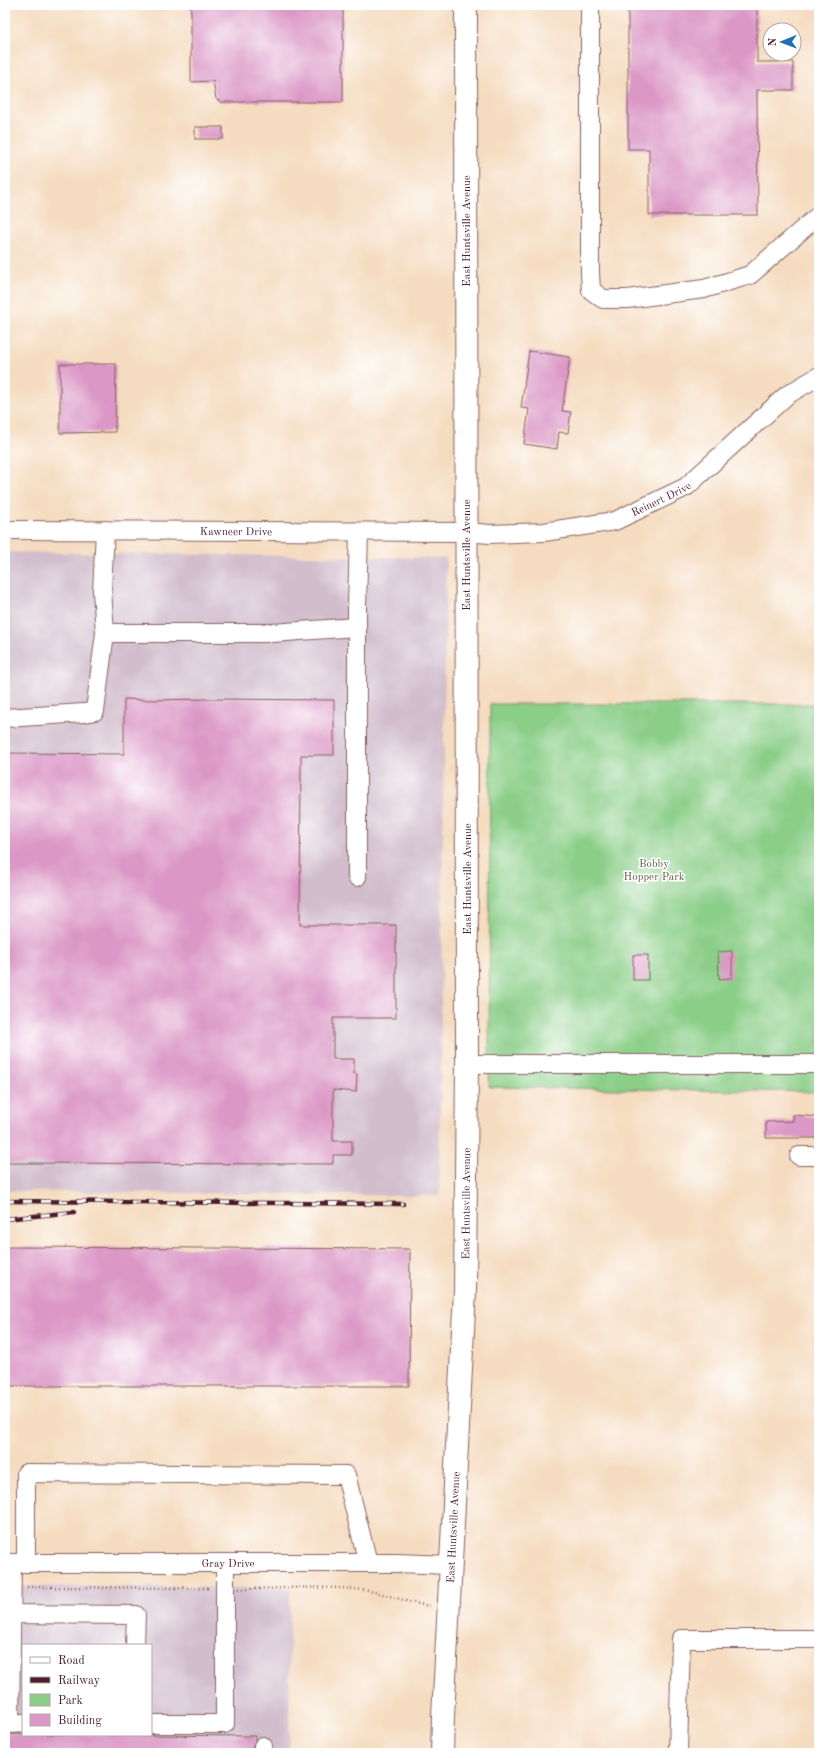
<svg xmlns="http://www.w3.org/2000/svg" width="824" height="1758" font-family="'Old Standard TT',serif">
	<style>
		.industrial { fill: #d1bdcc; fill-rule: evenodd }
		.green { fill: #8ace87; stroke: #6a7659 }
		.building { fill: #db98c6 }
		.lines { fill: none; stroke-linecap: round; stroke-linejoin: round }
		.minor-casing { stroke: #86615f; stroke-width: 20 }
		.major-casing { stroke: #86615f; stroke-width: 24 }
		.path { stroke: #86615f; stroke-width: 2.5; stroke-dasharray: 1 3; stroke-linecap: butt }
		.minor { stroke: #fff; stroke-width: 18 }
		.major { stroke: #fff; stroke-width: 22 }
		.rail-casing { stroke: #4a1f2b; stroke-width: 4.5 }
		.rail { stroke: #fff; stroke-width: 3; stroke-dasharray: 9; stroke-linecap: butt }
		.labels { text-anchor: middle; stroke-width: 3; stroke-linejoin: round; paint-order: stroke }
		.street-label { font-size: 11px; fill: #4a1f2b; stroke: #fff }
		.park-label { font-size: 11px; fill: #605c4b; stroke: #fff }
	</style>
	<rect width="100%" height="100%" fill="#fff"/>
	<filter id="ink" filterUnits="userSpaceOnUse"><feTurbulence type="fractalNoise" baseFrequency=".025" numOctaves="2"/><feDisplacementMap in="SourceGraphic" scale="8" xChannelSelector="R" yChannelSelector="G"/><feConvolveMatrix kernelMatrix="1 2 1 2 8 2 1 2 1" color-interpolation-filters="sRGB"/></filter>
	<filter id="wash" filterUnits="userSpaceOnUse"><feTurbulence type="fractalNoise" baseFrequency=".012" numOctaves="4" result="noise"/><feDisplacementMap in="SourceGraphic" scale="16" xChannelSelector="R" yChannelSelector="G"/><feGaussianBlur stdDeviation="0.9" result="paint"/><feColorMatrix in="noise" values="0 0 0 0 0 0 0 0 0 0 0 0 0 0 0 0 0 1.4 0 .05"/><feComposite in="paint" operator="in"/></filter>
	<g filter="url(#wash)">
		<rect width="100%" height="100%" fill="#f5dcc0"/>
		<g class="industrial">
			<polygon points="5,552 446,558 439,1196 5,1191"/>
			<path d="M5 1586 290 1588 289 1753H5ZM23 1645H151V1735H23Z"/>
		</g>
		<polygon class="green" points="490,704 819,704 819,1092 489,1087"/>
		<g id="blocks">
			<g class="building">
				<polygon points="191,5 343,5 343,102 221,102 216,99 213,81 191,82"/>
				<polygon points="628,5 757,5 757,62 793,62 793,90 757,90 758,215 649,215 649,149 628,149"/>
				<rect x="195" y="127" width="28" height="12"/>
				<polygon points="529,351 570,357 562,411 571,412 568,433 559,432 557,449 524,444 529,409 521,408"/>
				<polygon points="60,364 116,364 115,432 60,433"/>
				<polygon points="124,699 147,700 211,699 334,700 334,755 301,755 300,925 396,925 396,1018 333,1018 333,1059 354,1059 354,1074 357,1074 356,1092 333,1090 333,1141 352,1141 352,1155 333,1155 333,1164 5,1163 5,753 124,754"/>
				<polygon points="732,951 732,978 719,979 718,952"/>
				<rect x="633" y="955" width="15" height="25"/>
				<polygon points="793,1115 819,1117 819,1138 766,1138 766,1122 793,1121"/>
				<polygon points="5,1247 410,1249 409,1386 5,1386"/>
				<polygon points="5,1734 255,1736 255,1740 253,1746 252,1753 5,1753"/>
			</g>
		</g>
	</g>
	<g filter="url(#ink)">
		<use href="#blocks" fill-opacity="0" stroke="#86615f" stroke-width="1"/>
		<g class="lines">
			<defs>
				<g id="minor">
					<polyline points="590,5 590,273 591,290 603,299 627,299 704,289 750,275 819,215"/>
					<path id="s1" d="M5 530 466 532 490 534 544 532 615 521 686 487 787 395 819 376"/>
					<polyline points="105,530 102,591 105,633 272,633 356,627"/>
					<polyline points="5,718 84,713 95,711 105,633"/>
					<polyline points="357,877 357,606 359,532"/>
					<polyline points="467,1064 819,1064"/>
					<polyline points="799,1156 819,1156"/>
					<path id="s2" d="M5 1563H395L451 1565"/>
					<polyline points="12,1563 10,1724 23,1723"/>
					<polyline points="26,1563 26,1473 346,1475 368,1563"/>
					<polyline points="5,1614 136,1615 135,1645"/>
					<polyline points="151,1724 225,1724 225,1563"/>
					<polyline points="263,1753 263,1746"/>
					<polyline points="678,1753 681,1639 819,1639"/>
				</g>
				<g id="major">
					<path id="s3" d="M442 1753 443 1717 465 1291 467 1064 466 5"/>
				</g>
			</defs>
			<use href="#minor" class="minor-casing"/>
			<use href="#major" class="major-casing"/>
			<g class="path">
				<polyline points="27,1587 210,1588"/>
				<path d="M239 1589C280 1589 323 1585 363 1590 387 1593 408 1604 432 1606"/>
			</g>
			<use href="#minor" class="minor"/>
			<use href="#major" class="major"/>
			<defs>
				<g id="rail">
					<polyline points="5,1201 403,1204"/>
					<polyline points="5,1219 74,1212"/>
				</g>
			</defs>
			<use href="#rail" class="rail-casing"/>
			<use href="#rail" class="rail"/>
		</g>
	</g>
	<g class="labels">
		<g class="street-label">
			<text transform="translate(466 231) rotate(-90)" y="4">East Huntsville Avenue</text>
			<text dy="4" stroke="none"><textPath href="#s1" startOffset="662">Reinert Drive</textPath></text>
			<text dy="4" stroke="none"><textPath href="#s1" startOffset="231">Kawneer Drive</textPath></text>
			<text transform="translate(466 555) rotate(-90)" y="4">East Huntsville Avenue</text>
			<text transform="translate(467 879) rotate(-90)" y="4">East Huntsville Avenue</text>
			<text dy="4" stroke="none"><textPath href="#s3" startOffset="550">East Huntsville Avenue</textPath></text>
			<text dy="4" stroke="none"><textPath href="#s3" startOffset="226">East Huntsville Avenue</textPath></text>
			<text dy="4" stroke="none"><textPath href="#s2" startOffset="223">Gray Drive</textPath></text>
		</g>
		<g class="park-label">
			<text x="654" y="867">Bobby<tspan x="654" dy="13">Hopper Park</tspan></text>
		</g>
	</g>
	<rect width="824" height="1758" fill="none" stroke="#fff" stroke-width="20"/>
	<rect x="22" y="1644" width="130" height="92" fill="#ffffff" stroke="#b7a5aa"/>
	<rect x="30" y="1657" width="20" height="6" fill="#ffffff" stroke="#b7a5aa"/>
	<text x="58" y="1664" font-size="12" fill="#4a1f2b">Road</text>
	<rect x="30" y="1677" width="20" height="6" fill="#4a1f2b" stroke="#b7a5aa"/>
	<text x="58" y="1684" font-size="12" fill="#4a1f2b">Railway</text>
	<rect x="30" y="1694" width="20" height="12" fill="#8ace87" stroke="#b7a5aa"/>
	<text x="58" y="1704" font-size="12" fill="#4a1f2b">Park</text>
	<rect x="30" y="1714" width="20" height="12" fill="#db98c6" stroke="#b7a5aa"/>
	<text x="58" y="1724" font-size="12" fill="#4a1f2b">Building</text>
	<g transform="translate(782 42) rotate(269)"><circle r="19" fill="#ffffff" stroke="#b7a5aa"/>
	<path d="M0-3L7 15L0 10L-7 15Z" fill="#1f6fb2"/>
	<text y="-6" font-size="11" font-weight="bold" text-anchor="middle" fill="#4a1f2b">N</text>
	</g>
</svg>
